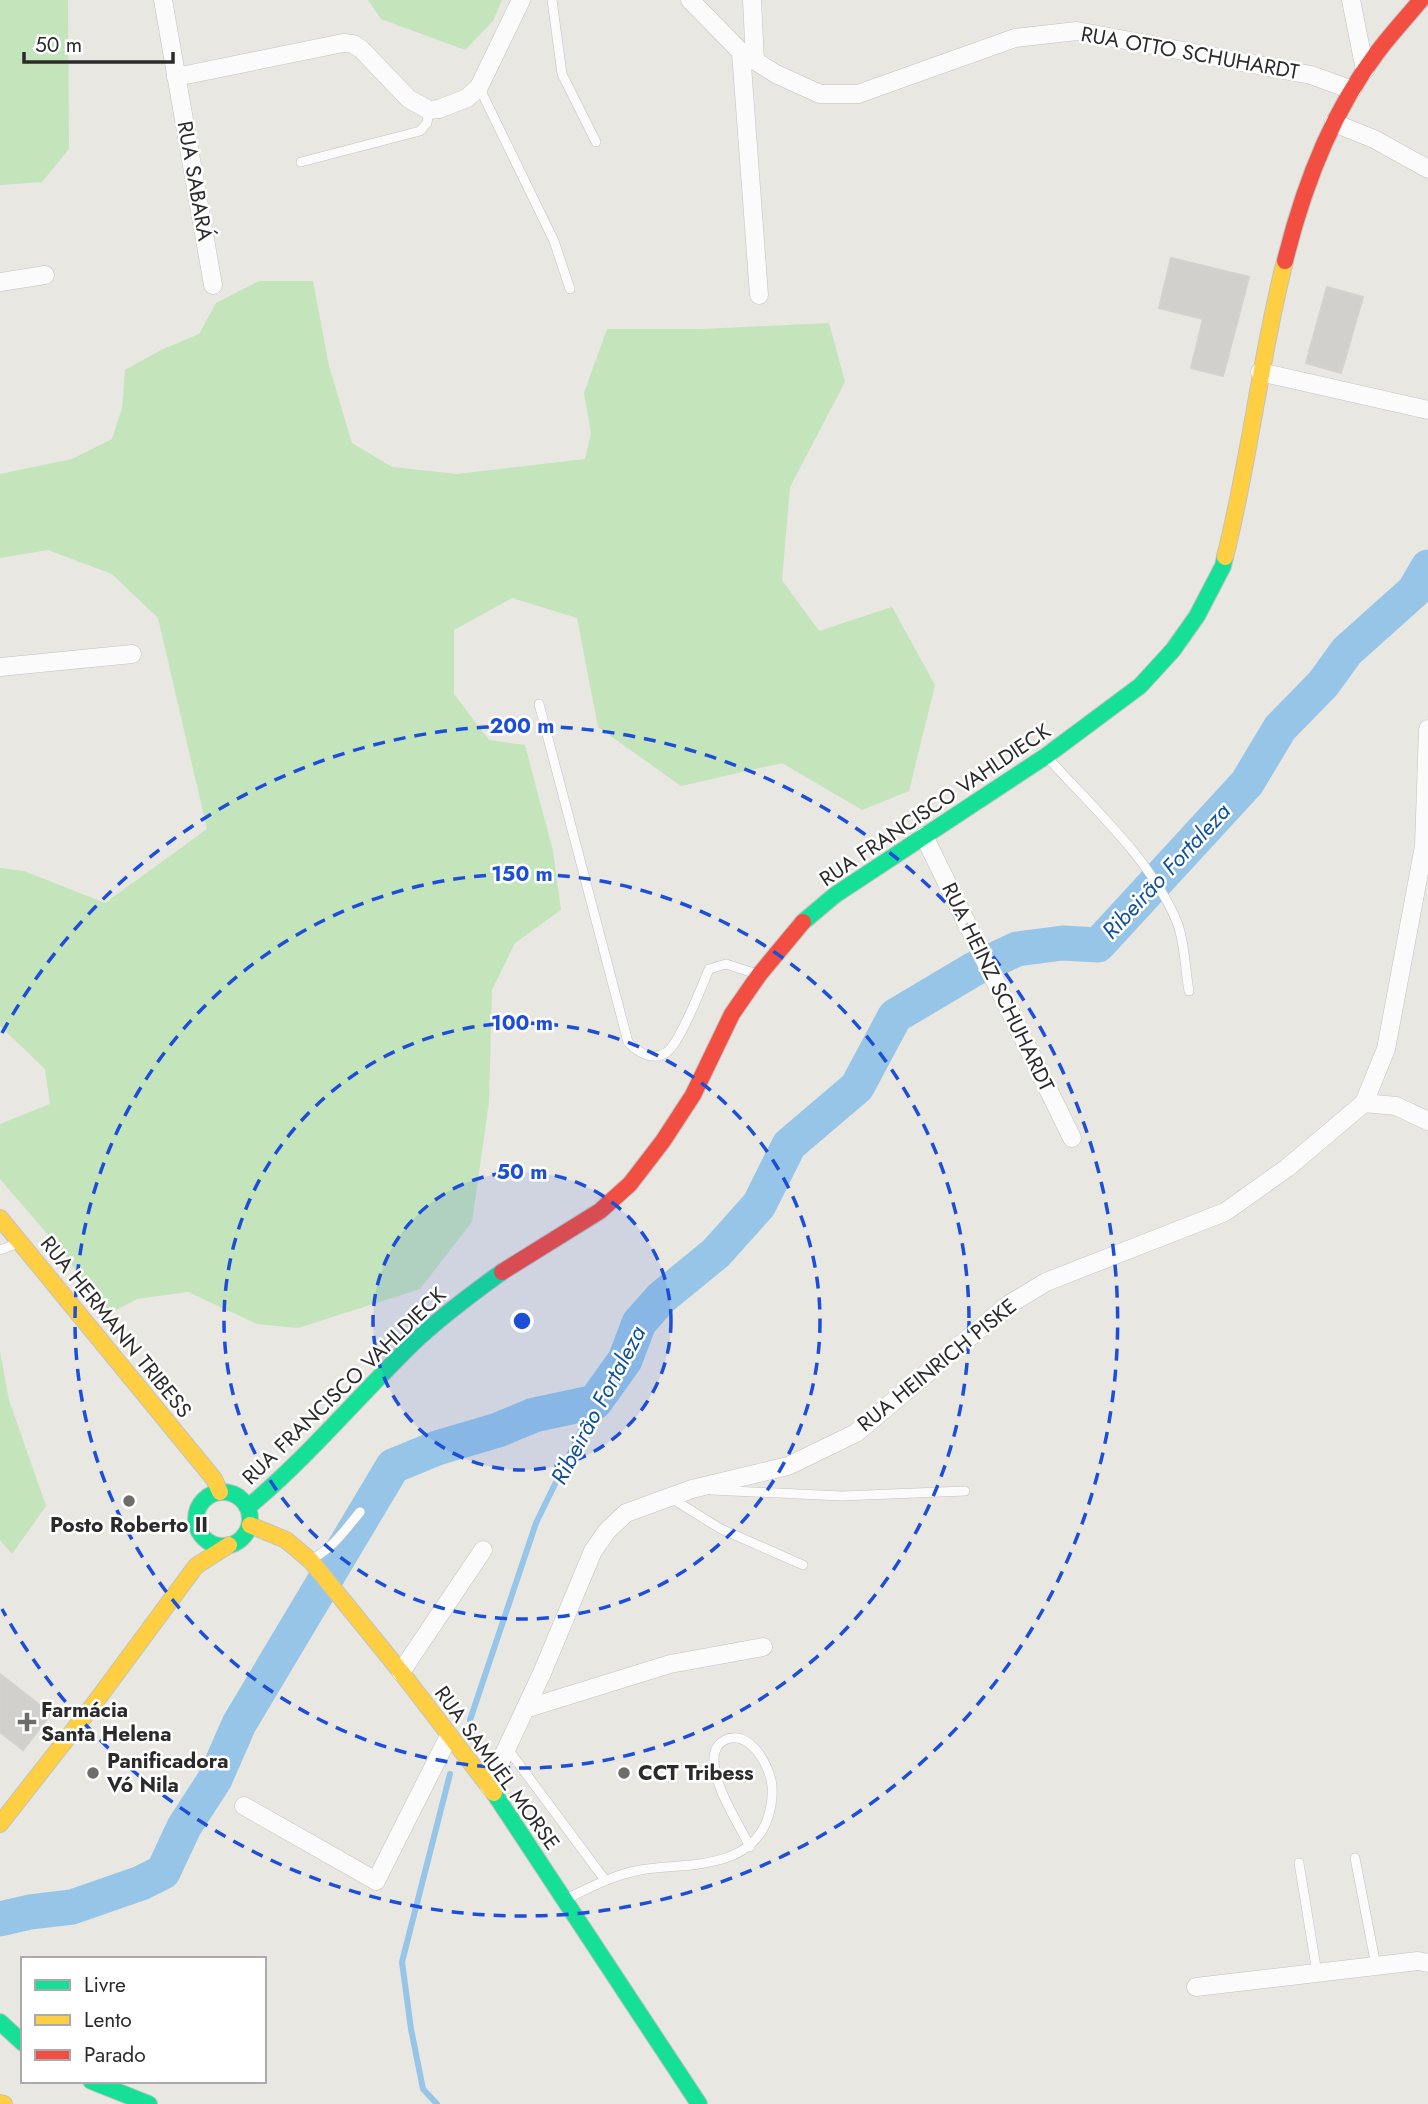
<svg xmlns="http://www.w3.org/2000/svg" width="1428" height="2104" font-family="Jost,sans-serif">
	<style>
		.green { fill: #c4e4bc }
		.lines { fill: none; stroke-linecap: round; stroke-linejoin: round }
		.stream { stroke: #97c5e8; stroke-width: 6 }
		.river { stroke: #97c5e8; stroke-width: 35 }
		.building { fill: #d1d0cd; stroke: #d3d2ce; stroke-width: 2 }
		.lane-casing { stroke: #c2c2c2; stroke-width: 10 }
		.street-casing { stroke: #c2c2c2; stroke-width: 19 }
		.fast-casing { stroke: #c2c2c2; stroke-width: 18 }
		.slow-casing { stroke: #c2c2c2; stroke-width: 18 }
		.jam-casing { stroke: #c2c2c2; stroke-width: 18 }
		.lane { stroke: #fcfbfb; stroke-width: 9 }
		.street { stroke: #fcfbfb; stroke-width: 18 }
		.fast { stroke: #16e098; stroke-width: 16 }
		.slow { stroke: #ffcf43; stroke-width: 16 }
		.jam { stroke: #f24e42; stroke-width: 16 }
		.ring { fill: none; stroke: #1d4ed8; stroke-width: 3.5; stroke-dasharray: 12 9 }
		.poi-dot { fill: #6d6d6b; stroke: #fff; stroke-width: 2.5 }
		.labels { text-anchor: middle; stroke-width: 5; stroke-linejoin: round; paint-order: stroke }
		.street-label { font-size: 21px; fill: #2b2b2b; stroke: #fff }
		.poi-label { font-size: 21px; font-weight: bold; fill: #2b2b2b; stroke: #fff; text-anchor: start }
		.water-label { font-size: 23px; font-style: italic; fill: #125298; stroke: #fff }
		.centre { fill: #1d4ed8; stroke: #fff; stroke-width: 3.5 }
		.ring-label { font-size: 21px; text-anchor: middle; font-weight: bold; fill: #1d4ed8; stroke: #fff; stroke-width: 5; stroke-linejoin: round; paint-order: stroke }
	</style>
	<rect width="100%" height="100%" fill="#e8e7e2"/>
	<g class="green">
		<polygon points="0,0 68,0 69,149 42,182 0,185"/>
		<polygon points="368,0 502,0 493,21 465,50 381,19"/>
		<polygon points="259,281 313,281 329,366 352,443 392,467 457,474 585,459 591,433 584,393 607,329 701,329 829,323 845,382 790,487 782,580 819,631 892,607 935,685 909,791 862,810 782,763 681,786 598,727 577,618 512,598 454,630 454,694 489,740 525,745 553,851 561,910 515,943 492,990 489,1102 472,1222 420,1289 298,1328 257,1324 188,1292 137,1299 109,1314 56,1244 0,1179 0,1124 50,1104 45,1069 0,1026 0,868 24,871 105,903 207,829 158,618 112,574 48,550 0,558 0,474 72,459 112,439 122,408 125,370 163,349 199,334 216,303"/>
		<polygon points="0,1352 9,1400 46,1506 12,1554 0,1540"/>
	</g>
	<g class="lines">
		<g class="stream">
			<polyline points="470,1720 536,1523 595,1402"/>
			<polyline points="437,2104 423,2089 411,2029 402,1962 450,1774"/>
		</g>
		<polyline class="river" points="0,1919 30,1912 72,1907 141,1883 163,1872 184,1827 215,1779 239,1724 393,1466 437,1448 498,1430 534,1415 595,1402 625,1360 639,1323 661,1298 716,1253 759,1205 789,1145 857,1087 895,1016 974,969 1017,949 1063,943 1098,945 1247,783 1280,728 1323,684 1347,651 1414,591 1428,567"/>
	</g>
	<g class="building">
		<polygon points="1171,258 1249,277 1223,376 1191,368 1203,319 1159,308"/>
		<polygon points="1327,287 1363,297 1341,373 1306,363"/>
		<polygon points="0,1674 51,1714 23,1750 0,1732"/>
	</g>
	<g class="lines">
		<defs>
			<g id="lane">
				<polyline points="552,0 562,74 596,142"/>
				<polyline points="479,87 554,241 570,289"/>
				<polyline points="301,162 420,131 427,123 429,110"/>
				<path d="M539 704 628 1042C637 1052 653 1062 667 1052 681 1041 701 988 709 969L726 964 757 974"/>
				<path d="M1047 757C1093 808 1150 858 1177 922 1185 942 1185 970 1189 991"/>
				<polyline points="0,1250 18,1243"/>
				<polyline points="711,1490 841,1496 965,1491"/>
				<polyline points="671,1498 721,1529 803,1565"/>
				<path d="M312 1559C333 1548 345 1530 360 1512"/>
				<polyline points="507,1748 605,1880"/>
				<polyline points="1355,1858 1376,1966"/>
				<polyline points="1299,1863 1317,1973"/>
				<path d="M566 1899C589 1888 613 1875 640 1870 683 1863 745 1871 766 1823 771 1810 773 1800 772 1786 770 1766 751 1731 727 1739 718 1743 714 1749 714 1759 714 1788 738 1822 750 1847"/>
			</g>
			<g id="street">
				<polyline points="163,0 213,285"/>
				<polyline points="690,0 741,52 776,74 820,94 858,94 1015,38 1077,31 1311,75 1352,90"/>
				<polyline points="752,0 755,61"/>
				<polyline points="1351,0 1365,70"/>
				<polyline points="741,52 759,295"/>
				<polyline points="176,77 343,43 353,44 361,49 409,99 429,110 439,109 467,98 479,87 521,0"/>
				<polyline points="1334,123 1374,139 1428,169"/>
				<polyline points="0,282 45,275"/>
				<polyline points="1260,372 1428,410"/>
				<polyline points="0,667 132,654"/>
				<path d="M924 836C974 937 1022 1038 1072 1138"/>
				<polyline points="1364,1103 1386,1049 1424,846 1428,729"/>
				<polyline points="401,1672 483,1550"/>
				<polyline points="525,1709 670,1664 763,1647"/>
				<polyline points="489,1786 542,1673 593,1551 607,1531 626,1513 692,1489 788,1466 856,1433 1008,1305 1046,1282 1225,1212 1287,1168 1364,1103 1396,1106 1428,1121"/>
				<polyline points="244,1806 376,1881 449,1736"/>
				<polyline points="1196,1987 1418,1961 1428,1963"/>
			</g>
			<g id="fast">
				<polyline points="803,922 835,895 1046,756 1140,686 1173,650 1197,616 1223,566 1225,557"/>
				<circle cx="223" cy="1519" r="27"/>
				<path d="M248 1507C307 1458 356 1399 411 1345 439 1318 470 1295 502 1272"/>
				<polyline points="494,1793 699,2104"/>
				<polyline points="0,2022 23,2043"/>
				<polyline points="91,2081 149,2104"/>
			</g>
			<g id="slow">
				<path d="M1225 557C1250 459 1260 358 1285 261"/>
				<polyline points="0,1218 214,1479 220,1492"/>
				<polyline points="250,1525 286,1540 311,1561 401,1672 494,1793"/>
				<polyline points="0,1824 94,1704 196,1566 229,1545"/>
				<polyline points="0,2103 4,2104"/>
			</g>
			<g id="jam">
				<path d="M1285 261C1303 188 1331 114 1376 54 1390 35 1406 18 1421 0"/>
				<polyline points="502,1272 600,1211 630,1184 663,1141 693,1095 732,1014 759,975 803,922"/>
			</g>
		</defs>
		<use href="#lane" class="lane-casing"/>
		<use href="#street" class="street-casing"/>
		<use href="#fast" class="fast-casing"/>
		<use href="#slow" class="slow-casing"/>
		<use href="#jam" class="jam-casing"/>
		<use href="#lane" class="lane"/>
		<use href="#street" class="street"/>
		<use href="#fast" class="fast"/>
		<use href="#slow" class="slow"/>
		<use href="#jam" class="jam"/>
	</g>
	<circle cx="522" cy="1321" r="149" fill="#1d4ed8" fill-opacity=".12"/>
	<g class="ring">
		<circle cx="522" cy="1321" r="149"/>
		<circle cx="522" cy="1321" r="298"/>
		<circle cx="522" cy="1321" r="447"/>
		<path d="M2 1033A595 595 0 1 1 2 1609"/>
	</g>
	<g class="poi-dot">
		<circle cx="129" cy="1501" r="7"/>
		<path d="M23.5 1711.5h7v7h7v7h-7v7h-7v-7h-7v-7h7z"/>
		<circle cx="93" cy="1773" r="7"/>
		<circle cx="624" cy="1773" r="7"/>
	</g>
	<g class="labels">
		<g class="street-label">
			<text transform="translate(1190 53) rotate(10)" y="7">RUA OTTO SCHUHARDT</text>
			<text transform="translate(195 181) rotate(80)" y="7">RUA SABARÁ</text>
			<text transform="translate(935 805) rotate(-34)" y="7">RUA FRANCISCO VAHLDIECK</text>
			<text transform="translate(998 987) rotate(64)" y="7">RUA HEINZ SCHUHARDT</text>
			<text transform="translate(116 1327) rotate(51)" y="7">RUA HERMANN TRIBESS</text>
			<text transform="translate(937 1365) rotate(-39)" y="7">RUA HEINRICH PISKE</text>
			<text transform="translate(344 1386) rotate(-44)" y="7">RUA FRANCISCO VAHLDIECK</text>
			<text transform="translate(497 1768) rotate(54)" y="7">RUA SAMUEL MORSE</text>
		</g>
		<g class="poi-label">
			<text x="129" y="1532" text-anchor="middle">Posto Roberto II</text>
			<text x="41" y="1717">Farmácia<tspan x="41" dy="24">Santa Helena</tspan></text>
			<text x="107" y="1768">Panificadora<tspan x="107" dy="24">Vó Nila</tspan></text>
			<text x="638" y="1780">CCT Tribess</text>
		</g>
		<g class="water-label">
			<text transform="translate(1166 871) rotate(-47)" y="8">Ribeirão Fortaleza</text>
			<text transform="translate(598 1405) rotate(-62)" y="8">Ribeirão Fortaleza</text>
		</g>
	</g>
	<circle cx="522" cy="1321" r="10" class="centre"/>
	<g class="ring-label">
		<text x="522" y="733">200 m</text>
		<text x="522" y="881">150 m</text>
		<text x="522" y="1030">100 m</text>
		<text x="522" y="1179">50 m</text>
	</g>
	<rect x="21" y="1957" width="245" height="126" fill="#ffffff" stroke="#aaaaaa" stroke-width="2"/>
	<rect x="35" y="1980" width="35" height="10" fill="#16e098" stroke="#aaaaaa" stroke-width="2"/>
	<text x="84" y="1992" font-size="21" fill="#2b2b2b">Livre</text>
	<rect x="35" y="2015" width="35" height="10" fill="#ffcf43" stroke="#aaaaaa" stroke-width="2"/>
	<text x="84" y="2027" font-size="21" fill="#2b2b2b">Lento</text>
	<rect x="35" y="2050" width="35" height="10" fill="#f24e42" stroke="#aaaaaa" stroke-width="2"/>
	<text x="84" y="2062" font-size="21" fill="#2b2b2b">Parado</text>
	<path d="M24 52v10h149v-10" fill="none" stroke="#2b2b2b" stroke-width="3.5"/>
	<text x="35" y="52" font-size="21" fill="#2b2b2b" stroke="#ffffff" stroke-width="5" paint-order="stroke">50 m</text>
</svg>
